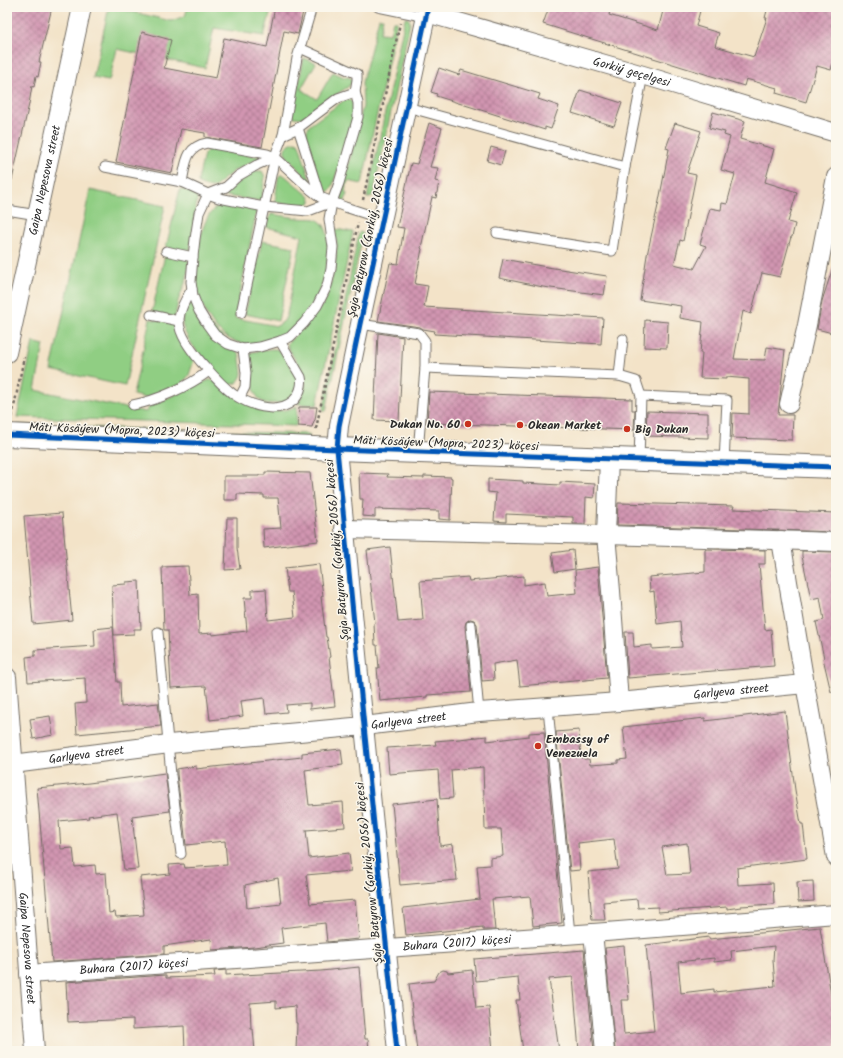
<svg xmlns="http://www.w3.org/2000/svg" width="843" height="1058" font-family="Kalam,sans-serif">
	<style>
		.grass { fill: #90ce83; stroke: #5e7c57 }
		.building { fill: url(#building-cross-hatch); fill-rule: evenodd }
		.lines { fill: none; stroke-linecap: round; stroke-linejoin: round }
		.service-casing { stroke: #716b62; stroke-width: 11 }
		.minor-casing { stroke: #716b62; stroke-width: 20 }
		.tertiary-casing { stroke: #716b62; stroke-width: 24 }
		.path { stroke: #716b62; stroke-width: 2.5; stroke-dasharray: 3 3; stroke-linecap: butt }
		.service { stroke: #fff; stroke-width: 9 }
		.minor { stroke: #fff; stroke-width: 18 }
		.tertiary { stroke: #fff; stroke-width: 22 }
		.cycleway-casing { stroke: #fbf7ec; stroke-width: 8 }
		.cycleway { stroke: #0057b8; stroke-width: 5 }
		.poi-dot { fill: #c8321e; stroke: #fbf7ec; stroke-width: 1.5 }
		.labels { text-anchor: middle; stroke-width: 3; stroke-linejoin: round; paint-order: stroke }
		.street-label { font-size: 12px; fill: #2b2b2b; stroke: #fbf7ec }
		.poi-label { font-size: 12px; font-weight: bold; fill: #2b2b2b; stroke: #fbf7ec; text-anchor: start }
	</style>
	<defs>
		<pattern id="building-cross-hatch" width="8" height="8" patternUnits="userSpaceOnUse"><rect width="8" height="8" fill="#d195b1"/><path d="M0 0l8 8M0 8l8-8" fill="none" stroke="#aa7a90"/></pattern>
	</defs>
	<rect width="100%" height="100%" fill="#fbf7ec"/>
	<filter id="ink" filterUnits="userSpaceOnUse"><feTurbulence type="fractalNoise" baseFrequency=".025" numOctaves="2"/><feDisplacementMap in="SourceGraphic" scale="8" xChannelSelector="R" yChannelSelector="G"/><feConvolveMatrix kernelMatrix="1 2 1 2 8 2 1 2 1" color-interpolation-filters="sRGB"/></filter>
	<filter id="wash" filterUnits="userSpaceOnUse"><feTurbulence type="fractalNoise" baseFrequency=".012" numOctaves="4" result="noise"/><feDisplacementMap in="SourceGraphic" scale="16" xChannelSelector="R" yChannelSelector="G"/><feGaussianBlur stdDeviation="0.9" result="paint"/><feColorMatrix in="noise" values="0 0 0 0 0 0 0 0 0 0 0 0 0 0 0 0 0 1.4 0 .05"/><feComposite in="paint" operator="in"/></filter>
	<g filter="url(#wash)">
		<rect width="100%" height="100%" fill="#f3e3c8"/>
		<g class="grass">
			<polygon points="109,7 112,7 171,21 185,16 188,7 272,7 264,36 214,28 205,68 117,49 109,81 93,78"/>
			<polygon points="379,18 383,18 380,33 390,34 393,21 397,21 362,184 348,181 345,192 347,193 345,202 343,201 341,197 363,106 362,82"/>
			<path d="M405 18C408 18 410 19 410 23L373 195 369 198H367Z"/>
			<path d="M304 58 316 63 301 89 317 99 333 72 344 77C347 77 349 77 352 79V82L349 86 302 118 294 117 292 114Z"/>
			<path d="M346 99C356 101 354 110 354 117L332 188 327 193H324L322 189 307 137C306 132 307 129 310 125Z"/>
			<path d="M295 142 298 143 300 147 311 183 287 157C282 149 286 144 295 142Z"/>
			<path d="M214 148 261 157 234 171 224 179 215 187 211 188 200 185 198 181 204 154C207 150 209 149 214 148Z"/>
			<polygon points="255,171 262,171 265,177 261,201 226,196 226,194 232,187"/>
			<path d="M280 175H284L309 196 311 199V202C303 208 284 204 275 202L278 178Z"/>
			<polygon points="180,189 198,193 190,250 185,249 184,251 166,247"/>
			<polygon points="90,190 165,206 125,386 51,370"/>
			<path d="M224 203 257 209 235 318 277 326 284 321 287 314 302 236 266 227 271 214C280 215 289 217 298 218 303 219 310 218 316 219 316 219 321 222 321 222 329 229 329 244 328 253 327 264 326 276 322 286 316 302 301 322 288 332 281 337 257 344 247 344 222 342 208 321 200 299 198 294 196 287 196 281 195 271 197 259 199 248 201 231 206 210 224 203Z"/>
			<path d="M335 229 353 232 317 405 298 404C302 395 307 386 305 376L290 351 287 344 319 309 326 300 335 268 337 246Z"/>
			<polygon points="359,232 363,233 326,411 323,410"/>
			<polygon points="262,241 294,247 278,321 245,314"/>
			<polygon points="165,255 189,260 187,278 178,301 175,317 152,312"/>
			<path d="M191 302 195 310 239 353 242 373 241 377 237 383 229 385C215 373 183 340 182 322 182 316 187 306 191 302Z"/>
			<path d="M150 319 175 323C179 340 183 347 194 360L189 375 183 383 146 398 133 395Z"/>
			<polygon points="33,342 44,345 35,390 146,412 150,406 156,403 209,380 212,380 278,411 290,409 297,406 296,426 17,417"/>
			<path d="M270 349H276L280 351 296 374 298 382 296 391 288 401C265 406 256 405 252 380 250 372 248 363 249 355L252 352Z"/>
			<polygon points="18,425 309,434 309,438"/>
		</g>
		<g id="blocks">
			<g class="building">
				<polygon points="7,7 52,7 39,62 41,62 38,77 36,76 34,87 32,86 29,104 12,180 7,180"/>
				<polygon points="275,7 304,7 298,34 284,31 262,147 205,137 205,133 181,129 172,173 116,162 142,32 171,40 164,68 216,78 224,38 267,47"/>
				<polygon points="549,7 611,7 609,15 658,30 664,7 701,7 696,26 719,33 715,46 754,57 767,18 765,18 768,7 836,7 836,51 831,70 817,66 806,102 776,93 777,88 746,79 744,86 543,24"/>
				<polygon points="439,68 459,75 461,70 540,94 538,99 559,106 551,129 545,127 545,130 436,96 437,94 431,92"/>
				<polygon points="580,90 622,103 614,126 572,113"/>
				<polygon points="713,112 745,121 740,139 774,149 765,182 797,192 788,222 795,224 792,237 791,237 780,277 762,273 751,314 743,311 734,359 765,360 767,347 785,350 778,415 793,415 792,440 732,438 733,413 749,414 749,379 726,377 726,379 700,378 702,353 700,353 703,322 680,318 681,306 640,300 647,255 659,201 669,149 666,148 675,123 701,131 687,173 696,175 683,241 680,240 674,264 694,269 706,246 700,244 710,208 721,210 722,203 727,204 735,174 721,170 730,137 724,135 725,132 709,128"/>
				<polygon points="429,123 442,128 430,167 438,168 435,181 439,182 436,198 432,197 421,248 422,249 415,284 428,286 424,307 603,318 601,344 434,334 435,331 423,329 420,327 378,321 390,263 398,264 404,228 397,227 411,163 417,164"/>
				<polygon points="491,147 505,151 501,165 487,161"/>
				<polygon points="503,259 547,267 607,276 604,295 543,287 499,278"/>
				<polygon points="833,267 836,267 836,334 817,329 822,301"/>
				<polygon points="645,320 668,322 667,348 644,347"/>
				<polygon points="378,333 403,337 399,421 374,420"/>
				<polygon points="429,392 632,399 632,410 635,410 634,430 427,423"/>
				<polygon points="299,407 317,407 315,420 314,421 312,427 298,426"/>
				<polygon points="647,411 708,413 708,438 648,436 648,430 646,430"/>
				<polygon points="265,472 310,473 318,541 264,548 263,529 281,528 278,498 264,498 264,495 237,494 237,500 224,500 224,476 259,476 259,475 265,475"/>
				<polygon points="359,473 388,474 387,477 424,478 424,476 451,477 451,478 452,478 450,520 439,519 439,511 375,509 375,517 362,516 363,499 360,499"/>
				<polygon points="488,479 523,481 523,483 560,485 560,482 595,484 594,498 586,497 585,524 573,524 573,517 506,514 506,522 494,521 496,493 488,492"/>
				<polygon points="618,503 734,506 733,509 836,513 836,532 617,525"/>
				<polygon points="62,513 72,620 33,624 24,516"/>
				<polygon points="227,518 237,518 237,548 240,569 225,570"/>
				<polygon points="390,547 398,622 423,620 420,581 468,577 469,581 524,576 524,585 545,582 547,596 577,593 575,570 598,567 607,678 520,686 517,660 493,664 494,680 482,681 477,624 474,620 470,619 466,622 465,626 471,692 427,695 427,697 380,701 377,668 379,668 377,645 375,645 374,623 375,623 367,550"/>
				<polygon points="705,549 765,550 765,564 759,564 765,630 771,629 774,666 628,678 625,632 633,632 634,647 652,645 652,649 682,647 680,621 657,624 654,591 650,592 649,577 705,572"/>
				<polygon points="573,550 575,569 555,572 552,553"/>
				<polygon points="802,551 836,552 836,692 831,692 823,658 824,658 816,622 824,620 820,597 811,599 802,556"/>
				<polygon points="319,564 323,596 321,597 326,637 327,637 330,657 329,657 335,706 310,709 310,703 286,705 287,712 266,714 264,698 241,701 243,716 210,720 206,686 171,688 168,630 164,630 162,567 188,566 190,595 198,594 199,634 212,633 212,635 247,631 244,598 252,598 252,590 266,589 268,620 295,617 292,592 288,592 285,568"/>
				<polygon points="139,581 141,629 134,629 134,634 114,635 112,585 126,584 126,582"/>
				<polygon points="113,627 117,682 120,682 121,707 158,703 161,726 77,734 75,704 86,703 85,678 28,682 26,657 35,656 35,650 95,646 94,629"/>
				<path d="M785 711 795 790 801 824H803L807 859 737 868 738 885 773 883 774 904 741 906V907L727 909V907L658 912V907L638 908 637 899 603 902 605 920H592L588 872 618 869 614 839 578 843 580 870 570 871 556 732 579 730 581 758 583 757 584 759H589L590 765 618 763V760L627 759 623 727 705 718V721ZM687 843 690 874 667 875 662 847Z"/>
				<polygon points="50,716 53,735 33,739 30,719"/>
				<polygon points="544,732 562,923 533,926 530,896 492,899 495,930 483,930 483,927 406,935 403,908 480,899 477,866 490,865 490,858 503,856 501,829 485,829 483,767 451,770 453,798 440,799 438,770 389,774 387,748 436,745 435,741 459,739 487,736 487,741 529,736 529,733"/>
				<path d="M341 749 343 765 305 770 309 805 343 802 345 827 306 830 309 858 349 853 351 871 306 875 310 904 355 900 359 939 327 942 325 923 281 928 283 943 254 947 212 950 211 939 164 946V954L52 962 37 788 89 783 165 773 170 811 132 816 138 869 124 870 117 812 88 816 89 818 59 821 61 849 73 848 75 867 95 865 96 874 106 873 109 913 115 912 116 917 144 915 140 877 170 874 169 865 184 864 185 868 227 865 225 841 186 845 182 809H181L177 774V769L196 766V769L302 757V753ZM278 878 281 904 247 908 245 885Z"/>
				<polygon points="437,799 440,846 453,844 457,880 400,885 392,804"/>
				<polygon points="813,881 814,901 798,902 797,882"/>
				<path d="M820 927 836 1025V1051H615L605 948 624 946 629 1000H621L624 1034 654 1031 646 945 709 937V939L740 936V935ZM774 946 773 960 775 986 714 992V989L681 993 678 962 714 958V962L732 960 731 951Z"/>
				<polygon points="584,950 594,1051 579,1051 573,977 549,979 559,1051 523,1051 516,1000 520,1000 518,977 476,981 474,959"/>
				<polygon points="359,967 365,1039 368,1039 369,1051 296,1051 297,1023 296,1023 295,1006 276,1008 276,1001 250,1003 251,1029 253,1029 255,1051 185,1051 184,1026 133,1029 133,1019 68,1022 66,982 166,975 166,978 215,976 214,971 226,970 226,975 242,974 242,975 321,971"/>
				<polygon points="443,970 447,971 448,973 472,970 476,1008 489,1007 493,1051 417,1051 409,984 434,981 439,972"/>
			</g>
		</g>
	</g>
	<g filter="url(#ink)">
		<use href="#blocks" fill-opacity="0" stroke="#716b62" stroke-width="1"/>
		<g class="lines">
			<defs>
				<g id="service">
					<polyline points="378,7 426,17"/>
					<polyline points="407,107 625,167"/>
					<polyline points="298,128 320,197"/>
					<polyline points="283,135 298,128 338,98 355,92"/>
					<polyline points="275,157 257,165 238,176 226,187 208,194 199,213 195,239 193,257 191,282 193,296 199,311 207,324 215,335 228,344 243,349 260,347 280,341 290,337 304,323 317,306 327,286 331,269 333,247 329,219 332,202 339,183 358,117 358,103 355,92 357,80 357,74 300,48"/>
					<polyline points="105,167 182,182 208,194 219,198 264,207 308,211 332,202"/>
					<path d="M182 182C186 164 185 147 207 143L267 154 275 157 311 190 320 197 345 207 382 219"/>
					<polyline points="7,210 37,215"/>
					<polyline points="497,233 612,251 625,167 643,75"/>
					<polyline points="166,251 193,257"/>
					<path d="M192 289C186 298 180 308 179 319 178 334 192 351 201 362 211 373 221 385 233 394 249 405 276 415 293 401 299 396 303 385 301 377L280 341"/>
					<polyline points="241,313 275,157 278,148 283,135 297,58 312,7"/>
					<polyline points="151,315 179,321"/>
					<polyline points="360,324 419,333 425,341 425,368 418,452"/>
					<polyline points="425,368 619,376 636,381 641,396 639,460"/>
					<polyline points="619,376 623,339"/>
					<polyline points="641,396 727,400 724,463"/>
					<polyline points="240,397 245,387 246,373 243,349"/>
					<path d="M133 405C159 400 187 387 209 371"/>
					<polyline points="471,625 479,712"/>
					<polyline points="158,632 171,775 181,854"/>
					<polyline points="548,708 570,934"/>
				</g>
				<g id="minor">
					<path id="s1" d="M427 13 643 75 836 133"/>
					<path id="s2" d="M7 353 82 7"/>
					<polyline points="789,404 807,325 836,177"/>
					<polyline points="609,459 606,535 611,591 619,702"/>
					<polyline points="344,529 606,535 836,542"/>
					<polyline points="781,540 805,684 836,857"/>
					<path id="s3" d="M7 677 35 1051"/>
					<path id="s4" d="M13 764 169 744 364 726 479 712 619 702 805 684"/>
					<polyline points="593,933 605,1051"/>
					<path id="s5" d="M29 974 593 933 836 914"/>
					<polyline points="397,1051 364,726 337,449 339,426 360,324 428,7"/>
				</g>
				<polyline id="tertiary" points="7,435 337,449 836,467"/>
			</defs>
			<use href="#service" class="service-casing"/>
			<use href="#minor" class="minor-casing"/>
			<use href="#tertiary" class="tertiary-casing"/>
			<g class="path">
				<polyline points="363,200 400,23"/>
				<polyline points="12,417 24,357"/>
				<polyline points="316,429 358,223"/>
			</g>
			<use href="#service" class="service"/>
			<use href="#minor" class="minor"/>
			<use href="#tertiary" class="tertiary"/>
			<defs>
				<g id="cycleway">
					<polyline points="7,435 337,449 836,467"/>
					<polyline points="397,1051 364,726 337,449 339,426 360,324 428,7"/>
				</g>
			</defs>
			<use href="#cycleway" class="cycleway-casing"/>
			<use href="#cycleway" class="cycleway"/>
		</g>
	</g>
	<g class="poi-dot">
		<circle cx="468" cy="424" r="4"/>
		<circle cx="520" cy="425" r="4"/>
		<circle cx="627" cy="429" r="4"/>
		<circle cx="538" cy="746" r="4"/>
	</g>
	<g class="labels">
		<g class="street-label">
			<text dy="4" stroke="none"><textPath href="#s1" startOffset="213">Gorkiý geçelgesi</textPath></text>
			<text dy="4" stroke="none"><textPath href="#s2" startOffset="177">Gaipa Nepesova street</textPath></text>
			<text transform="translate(370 228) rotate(-78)" y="4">Şaja Batyrow (Gorkiý, 2056) köçesi</text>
			<text transform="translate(122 430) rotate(2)" y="4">Mäti Kösäýew (Mopra, 2023) köçesi</text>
			<text transform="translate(446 443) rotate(2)" y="4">Mäti Kösäýew (Mopra, 2023) köçesi</text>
			<text transform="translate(337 550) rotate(-95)" y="4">Şaja Batyrow (Gorkiý, 2056) köçesi</text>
			<text dy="4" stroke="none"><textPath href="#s4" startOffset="722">Garlyeva street</textPath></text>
			<text dy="4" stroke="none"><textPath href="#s4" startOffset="398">Garlyeva street</textPath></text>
			<text dy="4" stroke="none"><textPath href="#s4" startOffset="74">Garlyeva street</textPath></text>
			<text transform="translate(369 873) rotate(-96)" y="4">Şaja Batyrow (Gorkiý, 2056) köçesi</text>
			<text dy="4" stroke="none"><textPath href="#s5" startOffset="429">Buhara (2017) köçesi</textPath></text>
			<text dy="4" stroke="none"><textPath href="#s3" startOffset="272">Gaipa Nepesova street</textPath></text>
			<text dy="4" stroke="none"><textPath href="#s5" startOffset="105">Buhara (2017) köçesi</textPath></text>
		</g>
		<g class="poi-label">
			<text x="460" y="428" text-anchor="end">Dukan No. 60</text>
			<text x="528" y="429">Okean Market</text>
			<text x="635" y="433">Big Dukan</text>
			<text x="546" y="743">Embassy of<tspan x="546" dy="14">Venezuela</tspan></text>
		</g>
	</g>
	<rect width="843" height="1058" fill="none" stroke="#fbf7ec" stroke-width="24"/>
</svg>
